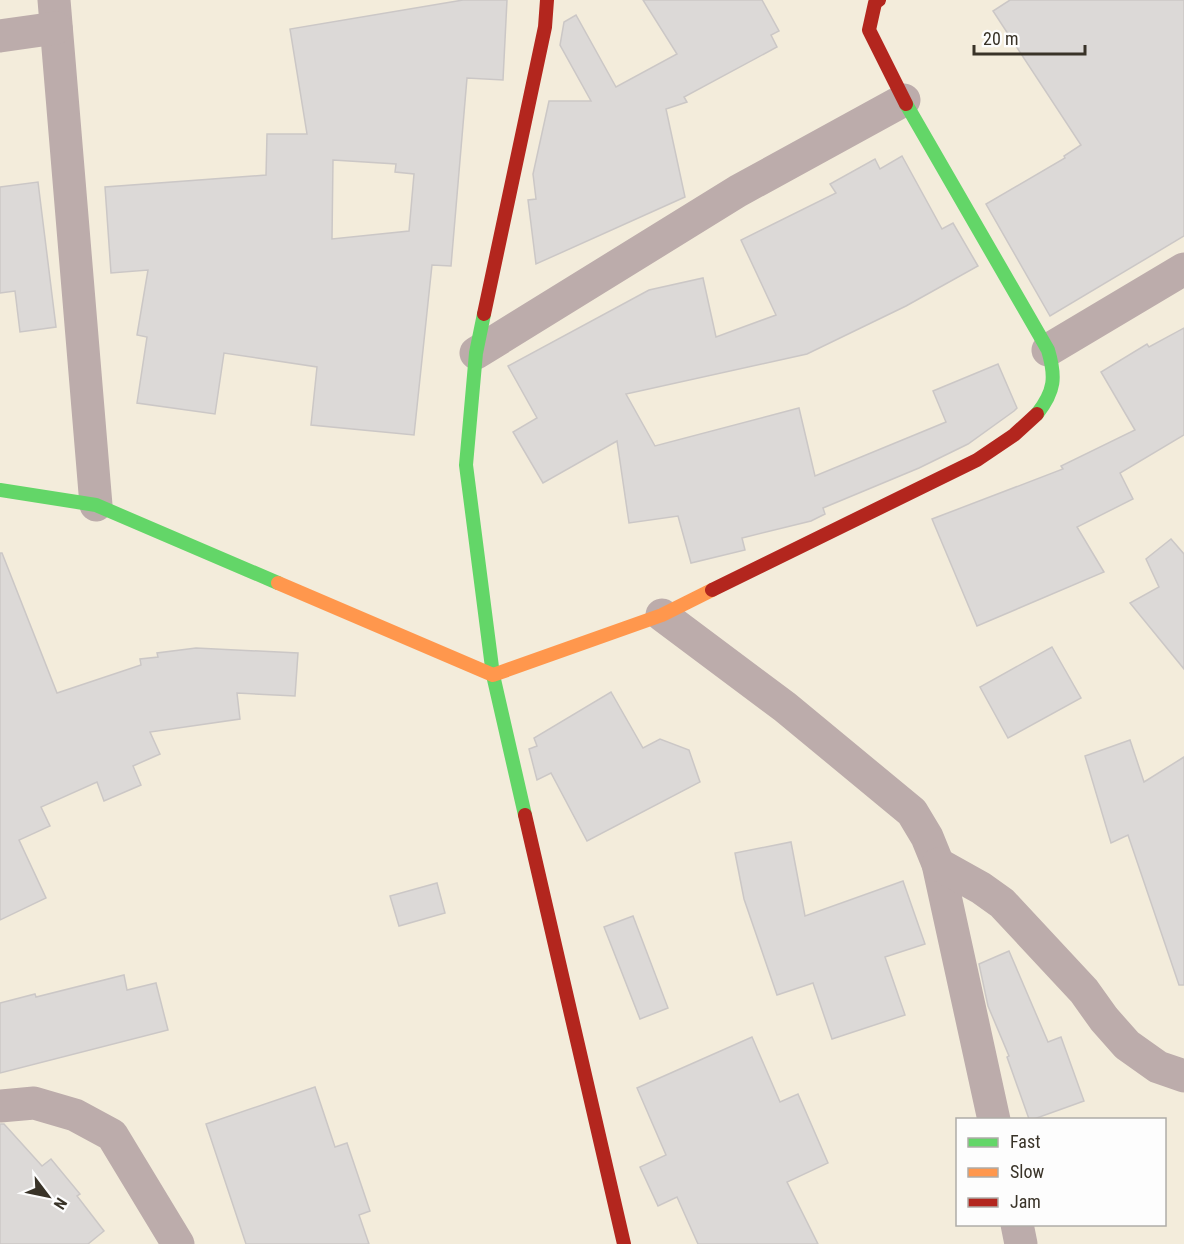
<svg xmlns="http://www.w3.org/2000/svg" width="1184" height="1244" font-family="'Roboto Condensed',sans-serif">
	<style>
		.building { fill: #dcd9d7; stroke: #cbc7c6; stroke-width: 1.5; fill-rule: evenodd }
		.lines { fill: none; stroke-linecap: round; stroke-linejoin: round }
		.street { stroke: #bcacab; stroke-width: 33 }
		.fast { stroke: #63d668; stroke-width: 14 }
		.slow { stroke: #ff974d; stroke-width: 14 }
		.jam { stroke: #b3261e; stroke-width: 14 }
	</style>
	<rect width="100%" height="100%" fill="#f3ecdb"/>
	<g class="building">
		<path d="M463 0H507L503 80 467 78 451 266 432 265 414 435 311 425 317 367 224 353 215 414 137 403 147 337 137 335 148 270 111 273 105 187 266 175 267 134H307L290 29ZM333 160 396 164 395 172 414 174 409 231 332 239Z"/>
		<polygon points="643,0 762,0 779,31 771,35 777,47 684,97 687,102 666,109 685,197 536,264 528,200 536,199 533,174 549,101 591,101 560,45 564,22 576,15 616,87 677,54"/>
		<polygon points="1010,0 1184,0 1184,236 1050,316 986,204 1065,158 1064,156 1081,145 993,11"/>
		<polygon points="902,156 942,229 953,223 978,266 906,306 807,354 626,394 655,446 799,408 815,476 946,422 933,391 998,364 1017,408 1014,411 968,444 919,468 823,508 825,514 811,521 742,538 745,550 691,563 678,516 629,523 617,441 543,483 513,432 537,418 508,366 649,290 703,278 716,337 776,315 741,240 836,193 830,184 875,159 880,169"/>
		<polygon points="38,182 56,327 20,332 15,291 0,293 0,187"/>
		<polygon points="1184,328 1184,435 1120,473 1133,499 1077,527 1104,572 977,626 932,519 1063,469 1061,466 1135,430 1101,372 1147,344 1149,347"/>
		<polygon points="1171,539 1184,554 1184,669 1130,603 1159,587 1146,559"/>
		<polygon points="0,553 2,553 57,693 141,665 140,659 158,657 157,653 196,648 298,653 295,696 237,693 240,719 150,732 160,754 133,766 141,785 104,801 97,782 41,807 50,826 19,840 46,898 0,920"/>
		<polygon points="1052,647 1081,698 1008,738 980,687"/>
		<polygon points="611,692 643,748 660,739 689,750 700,782 587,841 551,773 537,780 529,749 537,746 534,738"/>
		<polygon points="1130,740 1144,782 1184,757 1184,985 1179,985 1128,835 1111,843 1085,756"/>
		<polygon points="791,842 805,916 903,881 925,944 885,957 905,1015 832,1039 813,983 777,995 744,899 735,853"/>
		<polygon points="437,883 445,913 399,926 390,896"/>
		<polygon points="633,916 668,1008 640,1019 604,927"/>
		<polygon points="1009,951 1048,1042 1061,1037 1084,1101 1034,1119 1029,1119 1007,1057 1009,1056 988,1006 979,964"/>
		<polygon points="124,975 127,990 156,983 168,1030 0,1073 0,1003 35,994 36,997"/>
		<polygon points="752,1037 780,1102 798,1094 828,1163 787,1182 818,1244 698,1244 677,1197 658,1206 640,1167 666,1155 637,1088"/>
		<polygon points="315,1087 335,1147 347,1143 370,1211 359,1215 369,1244 246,1244 206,1124"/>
		<polygon points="0,1124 4,1124 42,1166 51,1159 80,1194 77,1196 104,1231 88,1244 0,1244"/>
	</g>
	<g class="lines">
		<g class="street">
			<polyline points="54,0 96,505"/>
			<polyline points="0,36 56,28"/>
			<polyline points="1048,350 1184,269"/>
			<polyline points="476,353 738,191 904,100"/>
			<polyline points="662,615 785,707 912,812 927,837 938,864 994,1120"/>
			<polyline points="938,864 981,888 1002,903 1084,991 1104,1019 1127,1045 1158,1067 1184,1076"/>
			<polyline points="0,1106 34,1103 75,1115 112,1135 178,1244"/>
			<polyline points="1017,1224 1021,1244"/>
		</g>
		<g class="fast">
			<path d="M906 104 1048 350C1056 377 1055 391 1037 414"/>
			<polyline points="484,314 476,353 466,465 493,675 525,815"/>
			<polyline points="0,490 96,505 278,583"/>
		</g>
		<polyline class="slow" points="278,583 493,675 662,615 712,590"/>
		<g class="jam">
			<polyline points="879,0 875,3 869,30 906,104"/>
			<polyline points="484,314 545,27 547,0"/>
			<polyline points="712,590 977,460 1014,435 1037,414"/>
			<polyline points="525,815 624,1244"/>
		</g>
	</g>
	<rect x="956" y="1118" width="210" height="108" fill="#fdfdfd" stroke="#afaca8" stroke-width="1.5"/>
	<rect x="968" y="1138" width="30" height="9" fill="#63d668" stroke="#afaca8" stroke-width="1.5"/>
	<text x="1010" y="1148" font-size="18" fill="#393328">Fast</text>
	<rect x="968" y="1168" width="30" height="9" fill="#ff974d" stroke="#afaca8" stroke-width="1.5"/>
	<text x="1010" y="1178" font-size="18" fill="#393328">Slow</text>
	<rect x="968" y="1198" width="30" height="9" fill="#b3261e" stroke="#afaca8" stroke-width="1.5"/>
	<text x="1010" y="1208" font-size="18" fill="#393328">Jam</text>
	<g transform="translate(48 1196) rotate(122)" stroke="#fdfdfd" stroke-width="4.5" paint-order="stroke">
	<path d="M0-4.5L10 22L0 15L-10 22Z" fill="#393328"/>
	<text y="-9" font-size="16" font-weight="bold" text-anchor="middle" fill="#393328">N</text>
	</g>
	<path d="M974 45v9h111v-9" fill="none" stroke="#393328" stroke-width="3"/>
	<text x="983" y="45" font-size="18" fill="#393328" stroke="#fdfdfd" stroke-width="4.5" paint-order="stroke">20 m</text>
</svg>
